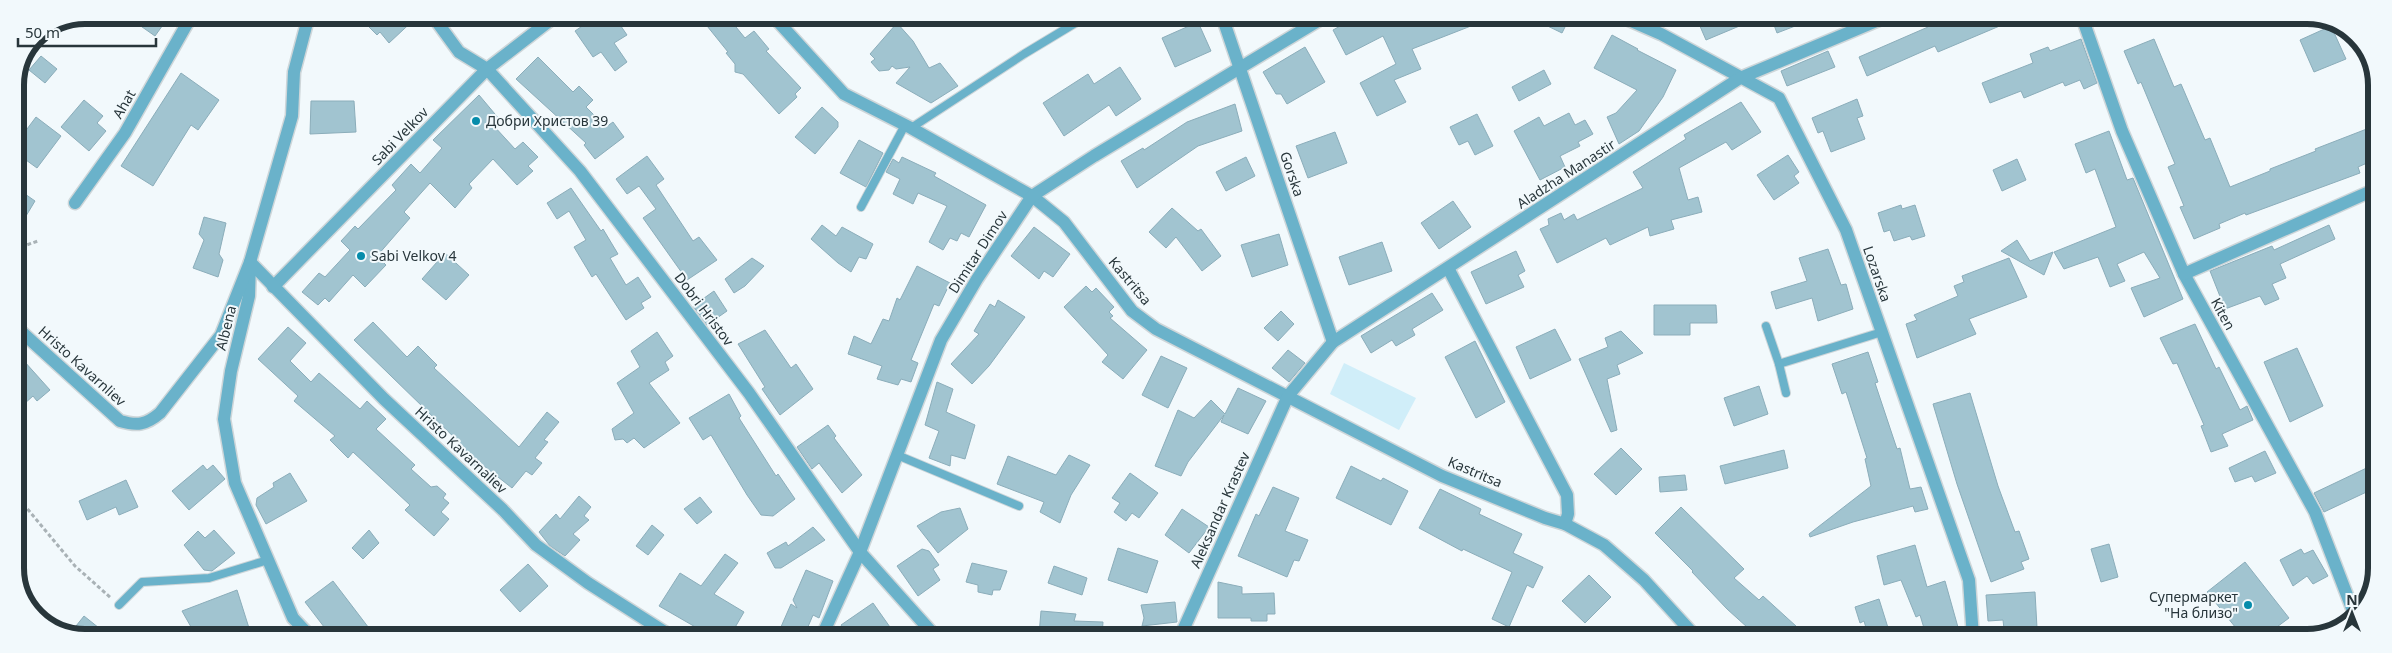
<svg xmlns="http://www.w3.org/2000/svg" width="2392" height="653" font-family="'Noto Sans',sans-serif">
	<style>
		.green { fill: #d0eef9 }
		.building { fill: #a1c4d0; stroke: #8badba }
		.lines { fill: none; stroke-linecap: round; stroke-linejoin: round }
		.lane-casing { stroke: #ced6d9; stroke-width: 10 }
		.street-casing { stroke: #ced6d9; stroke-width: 15 }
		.path { stroke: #a9b2b6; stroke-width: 3; stroke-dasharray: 4 2.5; stroke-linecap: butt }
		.lane { stroke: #6ab2ca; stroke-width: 8 }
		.street { stroke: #6ab2ca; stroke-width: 12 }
		.poi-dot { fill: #068cab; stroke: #f2f9fc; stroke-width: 2 }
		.labels { text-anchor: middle; stroke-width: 4; stroke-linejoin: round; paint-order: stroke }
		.street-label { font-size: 14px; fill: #28363b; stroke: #f2f9fc }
		.poi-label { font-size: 14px; fill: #28363b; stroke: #f2f9fc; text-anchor: start }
		.rim { fill: none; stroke: #28363b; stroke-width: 6 }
	</style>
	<rect width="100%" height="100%" fill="#f2f9fc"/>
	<polygon class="green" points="1344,363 1416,398 1399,430 1330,394"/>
	<g class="building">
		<polygon points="125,15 170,15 155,36"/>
		<polygon points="367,15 419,15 389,43 380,32 377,35 364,22 369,18"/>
		<polygon points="597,16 614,16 627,35 614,43 627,62 615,71 601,52 593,57 575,31"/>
		<polygon points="699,16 727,16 745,38 754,31 769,49 766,51 801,88 795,94 797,97 779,114 743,74 735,72 735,64 726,53 728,52"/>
		<polygon points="1358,16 1494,16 1494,17 1412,49 1421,69 1394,80 1406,102 1377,116 1360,83 1396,64 1383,36 1346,55 1333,30"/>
		<polygon points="1527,16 1554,16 1570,17 1562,33"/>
		<polygon points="1696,17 1761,17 1706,40"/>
		<polygon points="1771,17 1815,17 1816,18 1777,33"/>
		<polygon points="1936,17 2021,17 1938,52 1935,46 1867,76 1859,57 1928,27 1925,21"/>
		<polygon points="1198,22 1211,51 1175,67 1162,38"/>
		<polygon points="897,23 913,41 929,68 940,63 958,86 931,103 896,83 910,67 896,69 892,66 889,70 879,71 871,62 875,59 870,54"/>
		<polygon points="2331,26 2346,59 2314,72 2300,40"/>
		<polygon points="1612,35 1638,49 1637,50 1676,70 1663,97 1639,131 1619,144 1607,117 1616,113 1637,90 1594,68"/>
		<polygon points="2081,39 2097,83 2084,89 2080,80 2065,86 2063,82 2024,98 2021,91 1990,103 1982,83 2033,63 2030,54 2048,47 2050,51"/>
		<polygon points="2154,39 2174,87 2181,84 2205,140 2210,138 2230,187 2270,171 2270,169 2316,151 2315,149 2377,125 2376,159 2358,167 2360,173 2246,215 2245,213 2219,224 2220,228 2194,239 2180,207 2184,206 2168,167 2175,164 2141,82 2138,84 2124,51"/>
		<polygon points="1305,47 1325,82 1287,104 1281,94 1276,94 1263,72"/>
		<polygon points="1828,51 1835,67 1787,86 1781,71"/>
		<polygon points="41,56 57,69 45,83 29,70"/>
		<polygon points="538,57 573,92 579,86 593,100 586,107 606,127 613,122 624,137 595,159 584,145 586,143 516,79"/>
		<polygon points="1120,67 1141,99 1116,116 1109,105 1064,136 1043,103 1088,74 1094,84"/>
		<polygon points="1544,70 1551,84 1519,101 1512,87"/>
		<polygon points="181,73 219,100 198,130 191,125 153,186 121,166"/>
		<polygon points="479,95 500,120 493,125 515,149 523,142 538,157 528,166 533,171 517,185 493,159 469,184 472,188 455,208 430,183 404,212 410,218 377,256 386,265 365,287 353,275 329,302 325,298 318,305 302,292 319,273 325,277 350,250 341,241 355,226 358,229 396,190 392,185 411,164 420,173 442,148 433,140"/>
		<polygon points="1857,99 1863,116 1857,118 1865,139 1831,152 1823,131 1818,133 1812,118"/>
		<polygon points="84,100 103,116 97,123 106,131 89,151 61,127"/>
		<polygon points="311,101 354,101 356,132 310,134"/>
		<polygon points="1741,102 1761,132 1732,150 1726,142 1679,168 1688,200 1698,197 1702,212 1671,220 1674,229 1650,236 1648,227 1610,245 1606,238 1557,263 1540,229 1549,225 1548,219 1561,213 1564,220 1574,214 1577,220 1643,188 1633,172 1686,139 1684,135"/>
		<polygon points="1235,104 1242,131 1198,146 1137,188 1121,161 1143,148 1144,150 1187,122"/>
		<polygon points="822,107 838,122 838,127 815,154 795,137"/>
		<polygon points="1569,113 1575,125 1585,120 1593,134 1578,142 1580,146 1560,156 1565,167 1540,180 1514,131 1539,117 1544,126"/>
		<polygon points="1477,114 1493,146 1475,155 1468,141 1459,145 1450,127"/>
		<polygon points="36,117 61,136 37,168 15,152 15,145"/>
		<polygon points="2109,131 2127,180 2133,178 2183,299 2144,317 2131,288 2160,278 2144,252 2117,264 2125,281 2110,287 2098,257 2064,269 2054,252 2116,227 2095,169 2086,173 2075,144"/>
		<polygon points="1335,132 1347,163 1308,178 1296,146"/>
		<polygon points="859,140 883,153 866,187 840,173"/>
		<polygon points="1788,155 1799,172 1794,176 1799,183 1774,200 1757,175"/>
		<polygon points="647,156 664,179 656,185 693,241 699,237 717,260 687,280 643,218 656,209 639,186 627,194 616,179"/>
		<polygon points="902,157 936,173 934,176 986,205 969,237 961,233 957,241 950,238 943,250 929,242 947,206 918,193 913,204 893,194 900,179 886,172 893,159 899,163"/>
		<polygon points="1246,157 1255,176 1226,191 1216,172"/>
		<polygon points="2017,159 2026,180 2002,191 1993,170"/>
		<polygon points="15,187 35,201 26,216 15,209"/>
		<polygon points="571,188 601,231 603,229 618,254 610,258 626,285 638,277 651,297 641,303 644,308 626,320 596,274 592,277 574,247 586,240 569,211 557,219 547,203"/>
		<polygon points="1453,201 1471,227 1439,249 1421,223"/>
		<polygon points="1901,205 1902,209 1915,205 1925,236 1912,240 1910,236 1894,241 1890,230 1884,232 1878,213"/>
		<polygon points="1172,208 1198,231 1201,229 1221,256 1202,271 1176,237 1166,248 1149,232"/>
		<polygon points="204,217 226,223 219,254 223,260 218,277 193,268 204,240 199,234"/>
		<polygon points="822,225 836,236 842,227 873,244 866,259 859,257 851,272 838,263 811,239"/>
		<polygon points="2329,225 2335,239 2280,264 2286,278 2272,284 2279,299 2265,305 2260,296 2225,309 2210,271 2272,246 2274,250"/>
		<polygon points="1034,227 1070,254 1053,277 1044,271 1039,279 1011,256"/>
		<polygon points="1279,234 1288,265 1252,277 1241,245"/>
		<polygon points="2017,240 2030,261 2053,252 2044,275 2001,251"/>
		<polygon points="1382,242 1392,271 1349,285 1339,257"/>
		<polygon points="1828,249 1841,285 1846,284 1853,309 1818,321 1812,298 1776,309 1771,292 1807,281 1799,258"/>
		<polygon points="1516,251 1525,271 1518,275 1524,287 1486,304 1471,272"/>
		<polygon points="445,253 469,275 446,300 422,279"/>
		<polygon points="752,258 764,266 745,286 734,293 725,279"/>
		<polygon points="2009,258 2027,297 1969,319 1976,334 1917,358 1906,324 1917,320 1914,315 1958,296 1954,286 1964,282 1962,276"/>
		<polygon points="917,266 950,283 939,306 934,304 911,360 918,363 911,382 901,379 898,385 877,379 882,366 848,354 854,336 871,344 883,319 889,321 897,298 900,300"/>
		<polygon points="1086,286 1092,292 1096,288 1114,307 1109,312 1113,316 1110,318 1147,350 1123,379 1102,362 1108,355 1064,307"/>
		<polygon points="714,291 727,311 707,325 693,306"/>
		<polygon points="1432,293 1443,310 1412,329 1415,335 1396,346 1392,340 1371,353 1361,336"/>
		<polygon points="998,300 1025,317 989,366 972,384 951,364 979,334 974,331 990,304 995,307"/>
		<polygon points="1654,305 1716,305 1717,323 1690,323 1690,335 1654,335"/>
		<polygon points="1281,311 1294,324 1278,341 1264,328"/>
		<polygon points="373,322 407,357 418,346 437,365 434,368 519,447 547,412 559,422 544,440 548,442 535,458 542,463 532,475 526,471 512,488 484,466 479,470 456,448 461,444 354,340"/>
		<polygon points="2195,324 2216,369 2219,367 2240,410 2247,406 2253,420 2222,434 2228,446 2211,452 2201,426 2204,425 2177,363 2173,364 2160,338"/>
		<polygon points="288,327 306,343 290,361 311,382 319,373 360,409 367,401 386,419 376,429 415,465 411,469 431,487 437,486 446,494 443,498 449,503 441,512 449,519 434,536 405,510 410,505 353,452 348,458 330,440 335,436 294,401 298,396 258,359"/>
		<polygon points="1555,329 1571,360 1530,379 1516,347"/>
		<polygon points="765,330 791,368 796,364 813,389 780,415 762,389 765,387 738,344"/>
		<polygon points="1621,331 1643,353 1617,365 1620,374 1607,379 1617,430 1611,432 1579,359 1608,347 1605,338"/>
		<polygon points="657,332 673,356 665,362 669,370 649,383 680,423 644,448 634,438 627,443 623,439 615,440 612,429 634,413 617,383 640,367 631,351"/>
		<polygon points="1475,341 1505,402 1476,418 1445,357"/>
		<polygon points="2297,348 2323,406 2290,422 2264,362"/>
		<polygon points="1288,350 1305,363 1289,382 1272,368"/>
		<polygon points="1868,352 1878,382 1875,383 1897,449 1900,448 1910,489 1921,487 1928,509 1915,512 1913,506 1853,522 1810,537 1809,534 1871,486 1865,459 1867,458 1846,392 1842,394 1832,364"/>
		<polygon points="1161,356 1187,368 1168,408 1142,395"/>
		<polygon points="24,361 50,390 37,401 33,396 15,412 15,369"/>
		<polygon points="937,382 953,389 946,412 975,425 965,459 951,455 950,466 929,458 939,431 925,425"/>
		<polygon points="1759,386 1768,414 1734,426 1724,398"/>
		<polygon points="1238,388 1266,401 1248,434 1221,422 1224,415 1188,462 1181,476 1155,466 1178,410 1194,418 1211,400 1225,414"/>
		<polygon points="1970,393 1998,486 2015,532 2019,531 2029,559 2021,562 2024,569 1991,582 1957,484 1933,404"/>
		<polygon points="729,394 741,416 739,418 776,476 778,474 795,499 773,516 761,515 747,495 711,435 703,440 689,418"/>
		<polygon points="828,425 836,436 834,438 862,475 842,493 819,463 812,469 797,447"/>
		<polygon points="1621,448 1642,469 1616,495 1594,474"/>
		<polygon points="1784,450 1788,468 1725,484 1720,466"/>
		<polygon points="2265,451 2276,473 2255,482 2252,476 2235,482 2229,468"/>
		<polygon points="1069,455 1090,465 1071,495 1060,523 1040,512 1044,502 997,484 1008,456 1056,475"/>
		<polygon points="2375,464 2375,488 2324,512 2314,493"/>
		<polygon points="203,465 207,470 213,465 225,479 189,510 172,491"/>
		<polygon points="1351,466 1381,481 1383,478 1408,491 1391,525 1336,498"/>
		<polygon points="290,473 307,501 266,524 256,505 257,498 274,487 273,483"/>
		<polygon points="1130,473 1158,493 1139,518 1132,513 1126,521 1114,512 1120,503 1112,498"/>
		<polygon points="1685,475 1687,490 1660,492 1659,477"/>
		<polygon points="126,480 138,507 119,515 116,507 87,520 79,501"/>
		<polygon points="1273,487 1299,498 1285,531 1308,540 1299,561 1294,560 1287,577 1238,556 1256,514 1259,516"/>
		<polygon points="1440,489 1481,509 1479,514 1522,534 1513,553 1543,567 1533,588 1527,585 1509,627 1492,619 1512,572 1463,549 1462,551 1419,528"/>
		<polygon points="579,496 591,507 584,516 589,520 573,534 580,540 565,556 550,546 539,532 556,514 560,519"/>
		<polygon points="700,497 712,512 697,524 684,509"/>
		<polygon points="1681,507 1744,569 1734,578 1759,600 1763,596 1808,637 1758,637 1727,609 1692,572 1693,571 1655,533"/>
		<polygon points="960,508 968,529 938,553 917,526 941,512"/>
		<polygon points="1182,509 1209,527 1189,553 1165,535"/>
		<polygon points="652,525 664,535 648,555 636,546"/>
		<polygon points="813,527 825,540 781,568 775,568 767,553 786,542 788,546"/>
		<polygon points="214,530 235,553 212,571 204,570 184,545 198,531 205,538"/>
		<polygon points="369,530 379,543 363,559 352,548"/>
		<polygon points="2109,544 2118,577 2101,582 2091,549"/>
		<polygon points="1915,545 1927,587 1945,581 1961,638 1927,638 1920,615 1916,617 1901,580 1884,585 1877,556"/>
		<polygon points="1118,548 1158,561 1147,593 1108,580"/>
		<polygon points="922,549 929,551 939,565 933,569 940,580 918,596 897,566"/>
		<polygon points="2301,549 2304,554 2313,550 2328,576 2313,584 2307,576 2293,586 2280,560"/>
		<polygon points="725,554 738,563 714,594 744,612 730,636 711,636 659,606 680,573 701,586"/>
		<polygon points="2245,562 2289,618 2262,638 2244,638 2207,592"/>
		<polygon points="972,563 1007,571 1000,590 993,590 992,595 978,592 978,585 966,582"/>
		<polygon points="528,564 548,586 520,612 500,590"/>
		<polygon points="1054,566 1087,578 1082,595 1048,583"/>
		<polygon points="806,570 833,581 819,618 813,615 804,636 777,636 791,604 797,608 793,600"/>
		<polygon points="1589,575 1611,597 1585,623 1562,601"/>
		<polygon points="333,581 375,636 331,636 305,602"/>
		<polygon points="1218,582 1242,587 1242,594 1274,593 1275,614 1267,614 1267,621 1251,621 1251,618 1218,618"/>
		<polygon points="237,590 249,628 226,636 223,627 195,634 182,611"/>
		<polygon points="2035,592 2037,628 2027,629 2028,638 2005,638 2003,620 1988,621 1986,595"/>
		<polygon points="1879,599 1889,631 1869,638 1864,621 1860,623 1855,607"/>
		<polygon points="1175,602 1177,622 1142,626 1144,618 1141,605"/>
		<polygon points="873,603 897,637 849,637 841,625"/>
		<polygon points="1041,611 1076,614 1074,621 1103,622 1102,637 1039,635"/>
		<polygon points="84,616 109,636 68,636"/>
	</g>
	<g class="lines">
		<defs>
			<g id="lane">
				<polyline points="911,128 1024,54 1087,16"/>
				<polyline points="861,207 905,125"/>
				<polyline points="1766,326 1779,364 1882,332"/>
				<polyline points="1779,364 1786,393"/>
				<polyline points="897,455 1019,506"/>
				<polyline points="119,605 142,582 209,578 268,560"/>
			</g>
			<g id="street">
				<polyline points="309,15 294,72 292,116 250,262 249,296 231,371 224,419 235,483 293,618 310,636"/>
				<polyline points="432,15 459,52 487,69 580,171 749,393 860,552 936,637"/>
				<polyline points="773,16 844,94 911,128 1032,196 1064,222 1132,311 1156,329 1442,476 1545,518 1565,524 1604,545 1644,580 1696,637"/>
				<polyline points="1222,16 1333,342"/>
				<polyline points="1622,17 1661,34 1779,98 1846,230 1969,580 1973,638"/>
				<polyline points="2082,17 2122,131 2184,274 2315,512 2355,616"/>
				<polyline points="75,203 125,133 192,15"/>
				<polyline points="1448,268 1567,495 1568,514 1565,524"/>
				<polyline points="2184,274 2376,189"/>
				<polyline points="273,287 487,69 557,15"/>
				<path d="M15 326 120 421C137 426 146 425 160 413L221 335 250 262 384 399 503 510 536 545 588 583 671 636"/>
				<polyline points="822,636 860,552 941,340 977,279 1032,196 1094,156 1326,16"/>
				<polyline points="1180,637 1288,396 1333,342 1740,78 1886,17"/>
			</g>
		</defs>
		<use href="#lane" class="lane-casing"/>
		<use href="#street" class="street-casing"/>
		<g class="path">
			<polyline points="15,245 21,247 38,241"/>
			<polyline points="15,494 75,566 111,598"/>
			<polyline points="2323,633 2340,620"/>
		</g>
		<use href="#lane" class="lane"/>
		<use href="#street" class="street"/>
	</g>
	<g class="poi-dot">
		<circle cx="476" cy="121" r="5"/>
		<circle cx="361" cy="256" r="5"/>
		<circle cx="2248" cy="605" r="5"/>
	</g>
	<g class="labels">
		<g class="street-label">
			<text transform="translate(124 104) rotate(-60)" y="5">Ahat</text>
			<text transform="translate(400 136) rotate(-46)" y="5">Sabi Velkov</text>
			<text transform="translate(1292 174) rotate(71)" y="5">Gorska</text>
			<text transform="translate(1566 174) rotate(-33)" y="5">Aladzha Manastir</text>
			<text transform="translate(978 252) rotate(-57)" y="5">Dimitar Dimov</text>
			<text transform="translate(1877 274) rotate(71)" y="5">Lozarska</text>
			<text transform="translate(1130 281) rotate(50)" y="5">Kastritsa</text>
			<text transform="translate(704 309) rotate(53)" y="5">Dobri Hristov</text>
			<text transform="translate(2223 314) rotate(61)" y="5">Kiten</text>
			<text transform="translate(226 328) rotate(-76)" y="5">Albena</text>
			<text transform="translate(82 366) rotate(42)" y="5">Hristo Kavarnliev</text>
			<text transform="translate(461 450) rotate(43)" y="5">Hristo Kavarnaliev</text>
			<text transform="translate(1475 472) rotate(23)" y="5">Kastritsa</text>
			<text transform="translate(1220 510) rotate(-66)" y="5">Aleksandar Krastev</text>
		</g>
		<g class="poi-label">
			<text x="486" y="126">Добри Христов 39</text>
			<text x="371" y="261">Sabi Velkov 4</text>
			<text x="2238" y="602" text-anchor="end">Супермаркет<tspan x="2238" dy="16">"На близо"</tspan></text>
		</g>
	</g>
	<path d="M0 0H2392V653H0ZM85 24H2307A61 61 0 0 1 2368 85V568A61 61 0 0 1 2307 629H85A61 61 0 0 1 24 568V85A61 61 0 0 1 85 24Z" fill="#f2f9fc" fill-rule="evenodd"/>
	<path class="rim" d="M85 24H2307A61 61 0 0 1 2368 85V568A61 61 0 0 1 2307 629H85A61 61 0 0 1 24 568V85A61 61 0 0 1 85 24Z"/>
	<g transform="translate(2352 613)" stroke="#f2f9fc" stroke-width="4" paint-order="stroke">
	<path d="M0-4L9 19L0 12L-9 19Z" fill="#28363b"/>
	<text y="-8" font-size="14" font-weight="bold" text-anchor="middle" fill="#28363b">N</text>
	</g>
	<path d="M18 38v8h138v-8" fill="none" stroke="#28363b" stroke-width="2.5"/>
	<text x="25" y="38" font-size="15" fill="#28363b" stroke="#f2f9fc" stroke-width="4" paint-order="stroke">50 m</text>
</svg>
